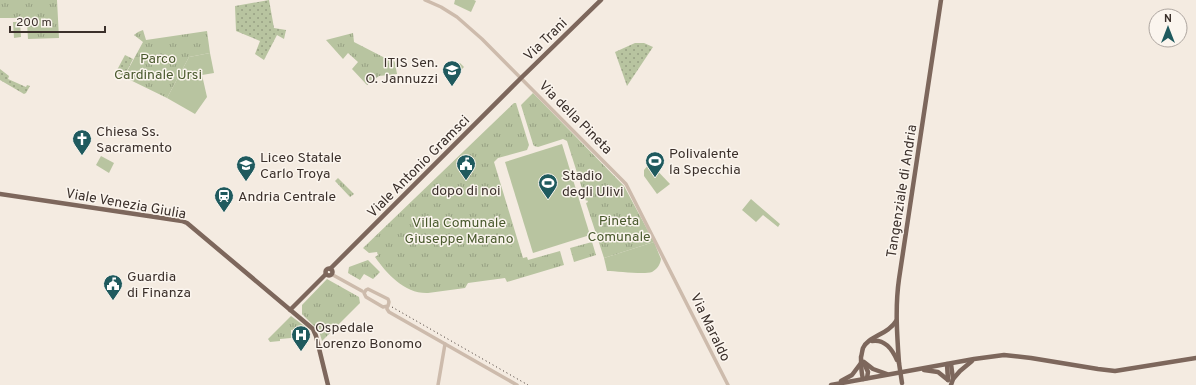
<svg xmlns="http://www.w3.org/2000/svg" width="1196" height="385" font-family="Overpass,sans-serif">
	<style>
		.grass { fill: url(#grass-dots) }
		.park { fill: url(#park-tufts) }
		.pitch { fill: #b8c4a0 }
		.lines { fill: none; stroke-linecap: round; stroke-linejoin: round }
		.minor { stroke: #cdbbac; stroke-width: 3.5 }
		.major { stroke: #7d675c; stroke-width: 4.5 }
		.rail { stroke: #3b302b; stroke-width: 1; stroke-dasharray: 1 3; stroke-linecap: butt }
		.major-bridge { stroke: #7d675c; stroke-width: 4.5 }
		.labels { text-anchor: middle; stroke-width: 3; stroke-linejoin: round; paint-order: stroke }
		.street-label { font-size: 14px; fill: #3b302b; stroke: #fbf5ee }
		.park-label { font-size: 14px; fill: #4a5a2e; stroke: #fbf5ee }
		.poi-label { font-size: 14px; fill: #3b302b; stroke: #fbf5ee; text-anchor: start }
	</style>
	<defs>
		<pattern id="grass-dots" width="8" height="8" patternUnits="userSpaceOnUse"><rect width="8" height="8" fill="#b8c4a0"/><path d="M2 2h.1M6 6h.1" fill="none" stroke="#97a083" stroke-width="1.8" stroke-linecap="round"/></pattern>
		<pattern id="park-tufts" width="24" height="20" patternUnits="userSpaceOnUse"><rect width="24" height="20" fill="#b8c4a0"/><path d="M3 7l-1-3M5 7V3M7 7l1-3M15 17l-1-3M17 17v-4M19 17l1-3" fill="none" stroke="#97a083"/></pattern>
	</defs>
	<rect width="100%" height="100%" fill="#f4ebe1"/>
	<g class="grass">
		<polygon points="269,0 274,28 286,30 284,39 277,35 264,60 255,54 260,41 236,31 235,6"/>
		<polygon points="635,43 644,43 653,47 627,86 615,52"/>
		<polygon points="125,55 133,59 124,77 116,72"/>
		<polygon points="0,69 9,76 8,79 26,87 27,85 30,86 26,93 24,94 0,80"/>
	</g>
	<g class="park">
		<polygon points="0,0 57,0 59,38 28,39 27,23 17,18 0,18"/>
		<polygon points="143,30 146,40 207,31 210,53 189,57 167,98 124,77 143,42 134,35 138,32"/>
		<polygon points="353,33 354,42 385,58 393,58 395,63 397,74 379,76 367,85 352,69 358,62 348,53 343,59 326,40"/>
		<polygon points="533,93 624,186 654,242 604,258 586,203 588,202 587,200 586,201 567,141 563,139 538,147 534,146 533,144 521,105"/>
		<path d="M514 103H516L529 145 527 150 498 158 494 162 523 258 527 257 528 260 560 251 564 265 507 282 505 278 468 283 465 288 428 293C405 294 387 274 375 257L378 255 377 252 369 253 363 248Z"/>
		<polygon points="338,178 354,194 350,197 335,181"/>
		<polygon points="592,242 596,255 574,262 570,248"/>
		<polygon points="368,260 380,272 373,279 364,274 360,280 348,273 349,267"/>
		<polygon points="327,279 359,297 360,303 322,341 319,331 302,314 302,305"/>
		<polygon points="291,316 307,328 291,330 291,338 280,339 280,341 270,342 268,339"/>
	</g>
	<g class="pitch">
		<polygon points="455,0 474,0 476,1 471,12 454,4"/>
		<polygon points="13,22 20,22 21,37 14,38"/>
		<polygon points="210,53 214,73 202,75 207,97 195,114 167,98 189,57"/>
		<polygon points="460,63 464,67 450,81 446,77"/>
		<polygon points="562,144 590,235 533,253 505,162"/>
		<polygon points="101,156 114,163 109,173 96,165"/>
		<polygon points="650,163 670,184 657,194 644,176 644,170"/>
		<polygon points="751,199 780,224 778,227 763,215 756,222 742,210"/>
		<polygon points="508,229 513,246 504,248 499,232"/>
		<path d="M654 242 661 259C660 265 657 269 652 272 644 275 617 271 607 271L604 258Z"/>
	</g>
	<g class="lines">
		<g class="minor">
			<polyline points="425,0 441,7 457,17 482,39 626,184 728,385"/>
			<polyline points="333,275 362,291"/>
			<polygon points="368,289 388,299 389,302 388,306 383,307 366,297 364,293 366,290"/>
			<polyline points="387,307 387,309 389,312 517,385"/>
			<polyline points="438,385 445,344"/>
		</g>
		<g class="major">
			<polyline points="0,194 182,221 187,223 313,329 316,336 328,385"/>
			<circle cx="329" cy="272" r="3.5"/>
			<polyline points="330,269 521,78 601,0"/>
			<polyline points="290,310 325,275"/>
			<path d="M872 341C885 339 892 349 897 360"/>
			<polyline points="864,362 873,369 887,374"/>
			<polyline points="864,363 868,372 867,378"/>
			<path d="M899 363C897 335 895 307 899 279L941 0"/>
			<polyline points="947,364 948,380"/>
			<polyline points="951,364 953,379 951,385"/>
			<polyline points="924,370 938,372 948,380"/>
			<path d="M863 379C861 372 861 365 861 357 862 354 862 351 863 348 868 336 888 335 896 321"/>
			<polyline points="953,379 960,371 972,361"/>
			<polyline points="841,381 852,375 861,363"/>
			<polyline points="831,385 974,359 1004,355 1031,358 1098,369 1115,371 1196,358"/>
		</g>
		<polyline class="rail" points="392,307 528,385"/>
		<polyline class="major-bridge" points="899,363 902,383"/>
	</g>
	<defs>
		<symbol id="university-pin" viewBox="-11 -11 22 30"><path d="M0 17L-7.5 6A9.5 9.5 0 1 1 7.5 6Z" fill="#1f5a5e" stroke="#fbf5ee"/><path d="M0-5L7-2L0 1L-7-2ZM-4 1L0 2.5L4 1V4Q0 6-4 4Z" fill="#fff"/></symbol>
		<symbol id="church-pin" viewBox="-11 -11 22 30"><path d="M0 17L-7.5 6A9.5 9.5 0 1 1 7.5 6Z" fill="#1f5a5e" stroke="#fbf5ee"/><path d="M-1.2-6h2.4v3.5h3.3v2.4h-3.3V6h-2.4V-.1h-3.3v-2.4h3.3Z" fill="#fff"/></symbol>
		<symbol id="stadium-pin" viewBox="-11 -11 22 30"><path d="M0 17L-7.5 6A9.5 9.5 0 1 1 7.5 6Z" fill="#1f5a5e" stroke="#fbf5ee"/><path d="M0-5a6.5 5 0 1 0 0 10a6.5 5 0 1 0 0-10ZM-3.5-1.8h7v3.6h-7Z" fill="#fff"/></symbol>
		<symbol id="civic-pin" viewBox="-11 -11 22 30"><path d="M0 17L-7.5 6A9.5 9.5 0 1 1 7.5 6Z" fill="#1f5a5e" stroke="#fbf5ee"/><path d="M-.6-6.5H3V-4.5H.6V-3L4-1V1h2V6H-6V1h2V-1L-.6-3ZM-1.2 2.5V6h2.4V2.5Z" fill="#fff"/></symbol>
		<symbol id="station-pin" viewBox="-11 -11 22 30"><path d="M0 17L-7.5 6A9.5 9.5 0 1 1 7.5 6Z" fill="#1f5a5e" stroke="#fbf5ee"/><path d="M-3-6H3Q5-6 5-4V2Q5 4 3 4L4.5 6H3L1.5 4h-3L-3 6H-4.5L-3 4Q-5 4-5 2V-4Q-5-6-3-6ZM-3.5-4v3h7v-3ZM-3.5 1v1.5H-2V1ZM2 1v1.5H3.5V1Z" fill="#fff"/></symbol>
		<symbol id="hospital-pin" viewBox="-11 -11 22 30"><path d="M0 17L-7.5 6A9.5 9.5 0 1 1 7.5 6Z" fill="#1f5a5e" stroke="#fbf5ee"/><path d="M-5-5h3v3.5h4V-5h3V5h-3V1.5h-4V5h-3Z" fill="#fff"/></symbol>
	</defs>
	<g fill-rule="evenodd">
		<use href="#university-pin" x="441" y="59" width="22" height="30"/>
		<use href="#church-pin" x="71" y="128" width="22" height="30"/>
		<use href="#stadium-pin" x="644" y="150" width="22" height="30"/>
		<use href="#civic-pin" x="455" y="153" width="22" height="30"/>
		<use href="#university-pin" x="235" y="154" width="22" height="30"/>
		<use href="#stadium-pin" x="537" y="172" width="22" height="30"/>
		<use href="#station-pin" x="213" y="185" width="22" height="30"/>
		<use href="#civic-pin" x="102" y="273" width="22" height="30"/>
		<use href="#hospital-pin" x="290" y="324" width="22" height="30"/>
	</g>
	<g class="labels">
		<g class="street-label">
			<text transform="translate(545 39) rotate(-44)" y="5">Via Trani</text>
			<text transform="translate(576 117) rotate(45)" y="5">Via della Pineta</text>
			<text transform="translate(418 166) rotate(-45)" y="5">Viale Antonio Gramsci</text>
			<text transform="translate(901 191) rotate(-81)" y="5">Tangenziale di Andria</text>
			<text transform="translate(126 203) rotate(10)" y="5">Viale Venezia Giulia</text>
			<text transform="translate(711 327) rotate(64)" y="5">Via Maraldo</text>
		</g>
		<g class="park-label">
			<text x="158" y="63">Parco<tspan x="158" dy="16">Cardinale Ursi</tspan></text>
			<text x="619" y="225">Pineta<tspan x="619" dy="16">Comunale</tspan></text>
			<text x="459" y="227">Villa Comunale<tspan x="459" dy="16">Giuseppe Marano</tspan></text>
		</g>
		<g class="poi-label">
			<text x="438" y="67" text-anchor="end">ITIS Sen.<tspan x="438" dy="16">O. Jannuzzi</tspan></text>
			<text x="96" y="136">Chiesa Ss.<tspan x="96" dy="16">Sacramento</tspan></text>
			<text x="669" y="158">Polivalente<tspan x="669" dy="16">la Specchia</tspan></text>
			<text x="260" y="162">Liceo Statale<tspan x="260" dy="16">Carlo Troya</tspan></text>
			<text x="562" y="180">Stadio<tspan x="562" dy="16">degli Ulivi</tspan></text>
			<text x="466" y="195" text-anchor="middle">dopo di noi</text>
			<text x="238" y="201">Andria Centrale</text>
			<text x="127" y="281">Guardia<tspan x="127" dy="16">di Finanza</tspan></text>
			<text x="315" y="332">Ospedale<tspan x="315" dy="16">Lorenzo Bonomo</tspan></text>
		</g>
	</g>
	<g transform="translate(1168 28)"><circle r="19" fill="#fbf5ee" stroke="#aea6a0"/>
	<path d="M0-3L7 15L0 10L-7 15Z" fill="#1f5a5e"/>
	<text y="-6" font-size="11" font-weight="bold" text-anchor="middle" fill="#3b302b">N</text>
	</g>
	<path d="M10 26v6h95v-6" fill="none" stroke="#3b302b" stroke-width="2"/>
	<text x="16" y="26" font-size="12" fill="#3b302b" stroke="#fbf5ee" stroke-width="3" paint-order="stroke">200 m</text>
</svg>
